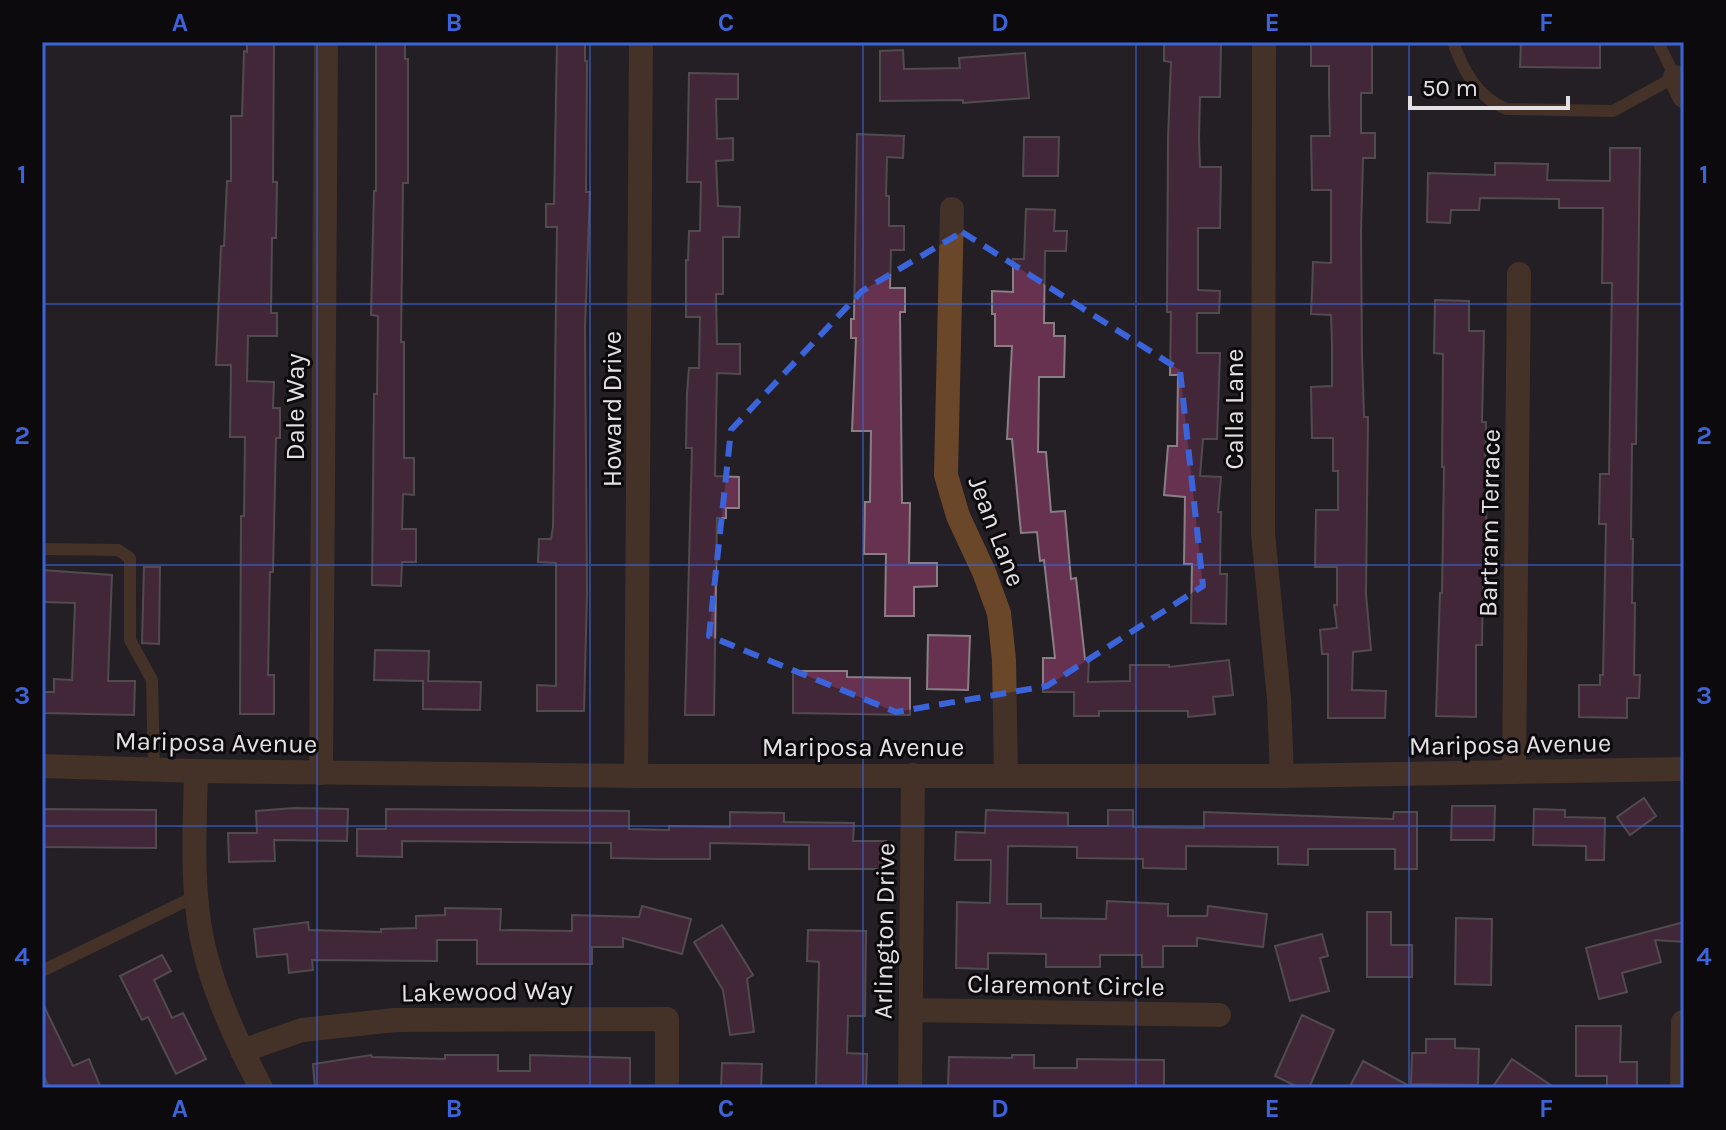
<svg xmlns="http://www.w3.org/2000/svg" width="1726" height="1130" font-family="Karla,sans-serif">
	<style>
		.building { fill: #673250; stroke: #887e83; stroke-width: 2 }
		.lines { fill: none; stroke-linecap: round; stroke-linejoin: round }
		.lane { stroke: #6b472a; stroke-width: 12 }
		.street { stroke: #6b472a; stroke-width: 24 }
		.marked { fill: none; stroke: #3b64da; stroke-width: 6; stroke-dasharray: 16 10; stroke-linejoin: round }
		.grid { fill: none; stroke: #3b64da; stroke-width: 2; stroke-opacity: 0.55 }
		.labels { text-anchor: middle; stroke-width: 6; stroke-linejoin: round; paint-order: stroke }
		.street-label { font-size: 26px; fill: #e4e0e4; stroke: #0c0a0c }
		.neatline { fill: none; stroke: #3b64da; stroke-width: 3 }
		.grid-label { font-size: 26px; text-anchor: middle; font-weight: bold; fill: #3b64da }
	</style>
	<rect width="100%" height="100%" fill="#241f24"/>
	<g class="building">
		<polygon points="247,42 274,42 273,182 277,182 276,238 272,238 271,313 277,313 277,336 248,336 247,381 274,382 273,408 280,408 280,438 276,438 273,572 270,572 268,675 274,675 274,714 240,714 241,516 244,516 245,437 230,437 231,365 216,365 221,246 224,246 227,181 231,181 231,116 242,116 244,51 247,52"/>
		<polygon points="376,42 405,42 405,59 408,59 408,183 403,183 401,342 404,342 404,458 414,458 414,495 403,494 402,529 416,529 416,562 402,562 401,586 372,585 374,394 377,394 378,316 371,315 374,191 376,191"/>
		<polygon points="557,42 585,42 585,61 587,61 586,192 590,192 585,327 587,593 584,711 537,711 537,685 556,686 556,563 538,562 539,539 551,539 553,527 557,227 546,227 546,204 554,204"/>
		<polygon points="1164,42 1221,42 1220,97 1200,97 1199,138 1200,167 1221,167 1220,228 1198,228 1198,290 1220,291 1219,313 1197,313 1197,353 1220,353 1217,439 1203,439 1200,476 1221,477 1218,512 1221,512 1220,574 1227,574 1226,624 1191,623 1192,564 1184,564 1185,497 1164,495 1168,446 1177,446 1178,375 1170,375 1171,312 1167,312 1168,138 1171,62 1164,61"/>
		<polygon points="1521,42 1600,42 1600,68 1520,67"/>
		<polygon points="1311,44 1372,44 1372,93 1361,93 1361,133 1375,133 1375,158 1363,158 1361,232 1362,355 1364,417 1368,417 1366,594 1371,650 1353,652 1352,690 1386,691 1385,718 1328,718 1328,654 1322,654 1320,630 1337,628 1334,605 1337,605 1337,567 1315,567 1316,510 1338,510 1338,471 1333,471 1333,438 1312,438 1311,387 1332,386 1332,345 1331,315 1311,314 1312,292 1313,262 1331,263 1331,190 1312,190 1311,136 1330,136 1329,93 1329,66 1311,66"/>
		<polygon points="903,50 904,69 960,68 959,58 1025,53 1029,98 963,103 963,100 880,101 880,51"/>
		<polygon points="689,73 738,74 738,99 716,99 717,139 733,138 733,160 716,161 718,206 740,207 739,237 723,237 723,294 716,294 717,344 740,344 740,374 717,373 715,476 739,477 739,508 726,508 726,518 717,518 714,715 685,715 692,448 686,448 687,393 689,368 699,368 700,317 686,317 686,260 688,260 689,231 700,231 701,182 687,182"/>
		<polygon points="857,134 904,136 903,158 887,157 886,196 889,196 889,226 904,226 904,250 891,250 890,288 905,288 905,312 900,312 902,503 910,503 909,563 937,563 937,586 914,587 914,616 885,616 886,554 864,554 865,502 870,502 871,431 852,431 856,338 851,338 851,319 854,319"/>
		<polygon points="1024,137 1059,137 1058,176 1023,176"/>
		<polygon points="1610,148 1640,148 1636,444 1632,444 1631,539 1633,539 1632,603 1635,603 1634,675 1640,675 1639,698 1627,698 1627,718 1579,717 1579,685 1600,685 1600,675 1603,675 1606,524 1599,524 1600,474 1609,474 1612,283 1602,283 1603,208 1559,208 1559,199 1480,198 1479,210 1451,210 1450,223 1427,222 1428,173 1495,175 1495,163 1548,164 1547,180 1610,181"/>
		<polygon points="1026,209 1055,210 1054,231 1067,231 1066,251 1045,251 1044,323 1054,323 1054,336 1065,336 1064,377 1039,377 1038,452 1046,452 1051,512 1065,511 1071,579 1076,578 1085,659 1089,659 1088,682 1130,681 1130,665 1169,665 1169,667 1229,660 1233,695 1213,697 1215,714 1188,717 1188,711 1099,711 1099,716 1074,716 1074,692 1043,692 1043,658 1055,658 1044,560 1040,561 1037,532 1021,533 1012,439 1007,439 1012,346 995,346 995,314 992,314 992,291 1013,292 1013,259 1024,259"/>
		<polygon points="1435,300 1469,301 1469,331 1484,331 1482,422 1486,422 1485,477 1487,477 1485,584 1483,584 1482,645 1476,645 1476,717 1436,716 1440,593 1442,593 1444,467 1442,467 1443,354 1434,353"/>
		<polygon points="144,567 160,567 159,644 142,643"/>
		<polygon points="42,570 112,575 108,681 135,681 134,715 42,713 42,692 54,692 54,679 72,680 75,603 42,602"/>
		<polygon points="928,635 970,636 968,690 927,689"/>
		<polygon points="375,650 429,651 428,681 481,682 480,710 423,709 423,681 374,680"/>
		<polygon points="793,671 847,671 847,677 910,678 910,715 793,713"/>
		<polygon points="1644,798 1656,816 1630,835 1617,817"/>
		<polygon points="1452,806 1495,806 1494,840 1451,840"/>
		<polygon points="294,808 348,809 347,841 274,840 275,861 229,862 228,833 257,833 256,811"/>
		<polygon points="42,809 156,810 156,848 42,847"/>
		<polygon points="386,809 629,811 629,829 669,830 669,826 730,827 730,812 784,813 784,822 854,823 853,841 886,841 886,869 809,869 809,845 710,843 710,859 659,859 611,858 611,843 402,841 402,857 357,856 357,829 386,829"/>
		<polygon points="1534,809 1565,810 1565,817 1605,818 1604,860 1586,860 1586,846 1533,845"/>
		<polygon points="986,810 1068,813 1068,826 1108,826 1108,810 1133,810 1133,827 1204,828 1204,812 1393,819 1394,812 1417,812 1417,869 1395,869 1395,849 1308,849 1308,865 1278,864 1278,847 1186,846 1186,869 1143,868 1143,859 1077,858 1077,847 1008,846 1007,904 1041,904 1041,918 1106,919 1107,901 1168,904 1168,916 1207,916 1208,906 1267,914 1263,947 1197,938 1197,946 1163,946 1163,967 1142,967 1142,955 1100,955 1100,967 1046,967 1046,954 988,953 988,969 956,968 957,902 990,903 991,860 955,860 956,832 985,833"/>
		<polygon points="642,906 691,919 682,954 623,938 623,947 592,947 592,964 477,964 477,940 437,940 437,961 312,960 313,970 289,973 287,954 257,957 254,929 308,922 309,930 381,932 381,929 416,928 416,916 445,915 445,908 501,909 500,930 572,931 572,915 639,917"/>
		<polygon points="1367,912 1391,912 1391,945 1412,945 1412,977 1367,977"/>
		<polygon points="1456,918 1492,919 1491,985 1455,984"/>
		<polygon points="1684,922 1684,942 1655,940 1661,962 1622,973 1627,992 1599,999 1586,948"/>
		<polygon points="722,925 753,975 747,979 754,1032 730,1035 723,990 694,942"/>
		<polygon points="808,930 866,931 865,1016 848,1016 847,1053 867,1054 866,1088 816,1086 819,962 807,961"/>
		<polygon points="1322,934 1328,956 1320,958 1329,991 1290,1001 1275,946"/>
		<polygon points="162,955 171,971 154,980 172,1018 183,1013 206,1059 176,1074 148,1017 142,1020 120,976"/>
		<polygon points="42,1002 73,1066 89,1059 101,1088 49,1088 42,1072"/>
		<polygon points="1302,1015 1334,1030 1309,1088 1300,1088 1275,1076"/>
		<polygon points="1576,1026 1621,1026 1620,1062 1637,1062 1637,1087 1607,1087 1607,1076 1576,1076"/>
		<polygon points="1426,1039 1455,1039 1455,1048 1479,1049 1478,1085 1411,1084 1412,1053 1426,1053"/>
		<polygon points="371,1055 372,1057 445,1059 445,1055 498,1055 498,1071 530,1071 530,1055 630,1058 630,1088 315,1088 313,1064"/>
		<polygon points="1012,1055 1034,1055 1034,1068 1077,1068 1077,1059 1164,1060 1164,1088 948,1088 949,1057 1012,1058"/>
		<polygon points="1512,1059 1555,1088 1492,1088"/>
		<polygon points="1363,1061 1413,1088 1349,1088"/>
		<polygon points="722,1063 762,1064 761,1088 721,1088"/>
	</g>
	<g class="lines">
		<g class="lane">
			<path d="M1453 42C1463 70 1477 97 1506 109L1613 111 1675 77 1658 42"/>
			<polyline points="42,549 118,550 130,558 130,640 152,680 154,770"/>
			<polyline points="42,971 196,896"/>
		</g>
		<g class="street">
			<polyline points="1264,42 1263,533 1279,699 1282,776"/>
			<polyline points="1675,77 1684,96"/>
			<polyline points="952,209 946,475 958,516 984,572 999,613 1004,660 1006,775"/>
			<polyline points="42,766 196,771 636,776 1282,776 1684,769"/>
			<path d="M196 771C195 819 192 867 198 914 205 975 233 1034 261 1088"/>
			<polyline points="1514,772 1519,274"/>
			<polyline points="321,773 326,42"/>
			<polyline points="636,776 641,42"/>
			<polyline points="911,1010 1219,1015"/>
			<polyline points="242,1051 302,1030 395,1020 667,1019 667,1088"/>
			<polyline points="910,1088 913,775"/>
			<polyline points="1682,1088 1683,1022"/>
		</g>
	</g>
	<path d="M0 0H1726V1130H0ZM962 232 1180 370 1203 586 1047 686 896 712 709 636 731 430 862 291Z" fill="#241f24" fill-opacity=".55" fill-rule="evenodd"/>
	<path class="marked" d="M962 232 1180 370 1203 586 1047 686 896 712 709 636 731 430 862 291Z"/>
	<path class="grid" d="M317 42V1088M590 42V1088M863 42V1088M1136 42V1088M1409 42V1088M42 304H1684M42 565H1684M42 826H1684"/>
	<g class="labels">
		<g class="street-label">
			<text transform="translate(295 407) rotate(-90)" y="9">Dale Way</text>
			<text transform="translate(612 409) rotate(-90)" y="9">Howard Drive</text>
			<text transform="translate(1234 409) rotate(-90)" y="9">Calla Lane</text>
			<text transform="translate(1489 523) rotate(-89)" y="9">Bartram Terrace</text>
			<text transform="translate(997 531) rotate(69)" y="9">Jean Lane</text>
			<text transform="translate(216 742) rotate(1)" y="9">Mariposa Avenue</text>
			<text transform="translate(1510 744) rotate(-1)" y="9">Mariposa Avenue</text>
			<text x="863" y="756">Mariposa Avenue</text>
			<text transform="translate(884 931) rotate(-89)" y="9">Arlington Drive</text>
			<text transform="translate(1066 985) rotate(1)" y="9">Claremont Circle</text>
			<text transform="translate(487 991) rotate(-1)" y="9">Lakewood Way</text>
		</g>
	</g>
	<rect width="1726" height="1130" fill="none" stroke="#0c0a0c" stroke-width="88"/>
	<path d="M1410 96v12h158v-12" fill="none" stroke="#e4e0e4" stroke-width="4"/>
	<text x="1422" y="96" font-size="24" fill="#e4e0e4" stroke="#0c0a0c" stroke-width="6" paint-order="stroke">50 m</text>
	<rect x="44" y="44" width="1638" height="1042" class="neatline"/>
	<g class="grid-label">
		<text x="180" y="31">A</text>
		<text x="454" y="31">B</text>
		<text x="726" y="31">C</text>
		<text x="1000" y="31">D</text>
		<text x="1272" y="31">E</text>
		<text x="1546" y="31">F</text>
		<text x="22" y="183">1</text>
		<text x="1704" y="183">1</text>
		<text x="22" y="444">2</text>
		<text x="1704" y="444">2</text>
		<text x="22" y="704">3</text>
		<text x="1704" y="704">3</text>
		<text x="22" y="965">4</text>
		<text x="1704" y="965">4</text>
		<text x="180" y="1117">A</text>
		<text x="454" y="1117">B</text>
		<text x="726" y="1117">C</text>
		<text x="1000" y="1117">D</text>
		<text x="1272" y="1117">E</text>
		<text x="1546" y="1117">F</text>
	</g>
</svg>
